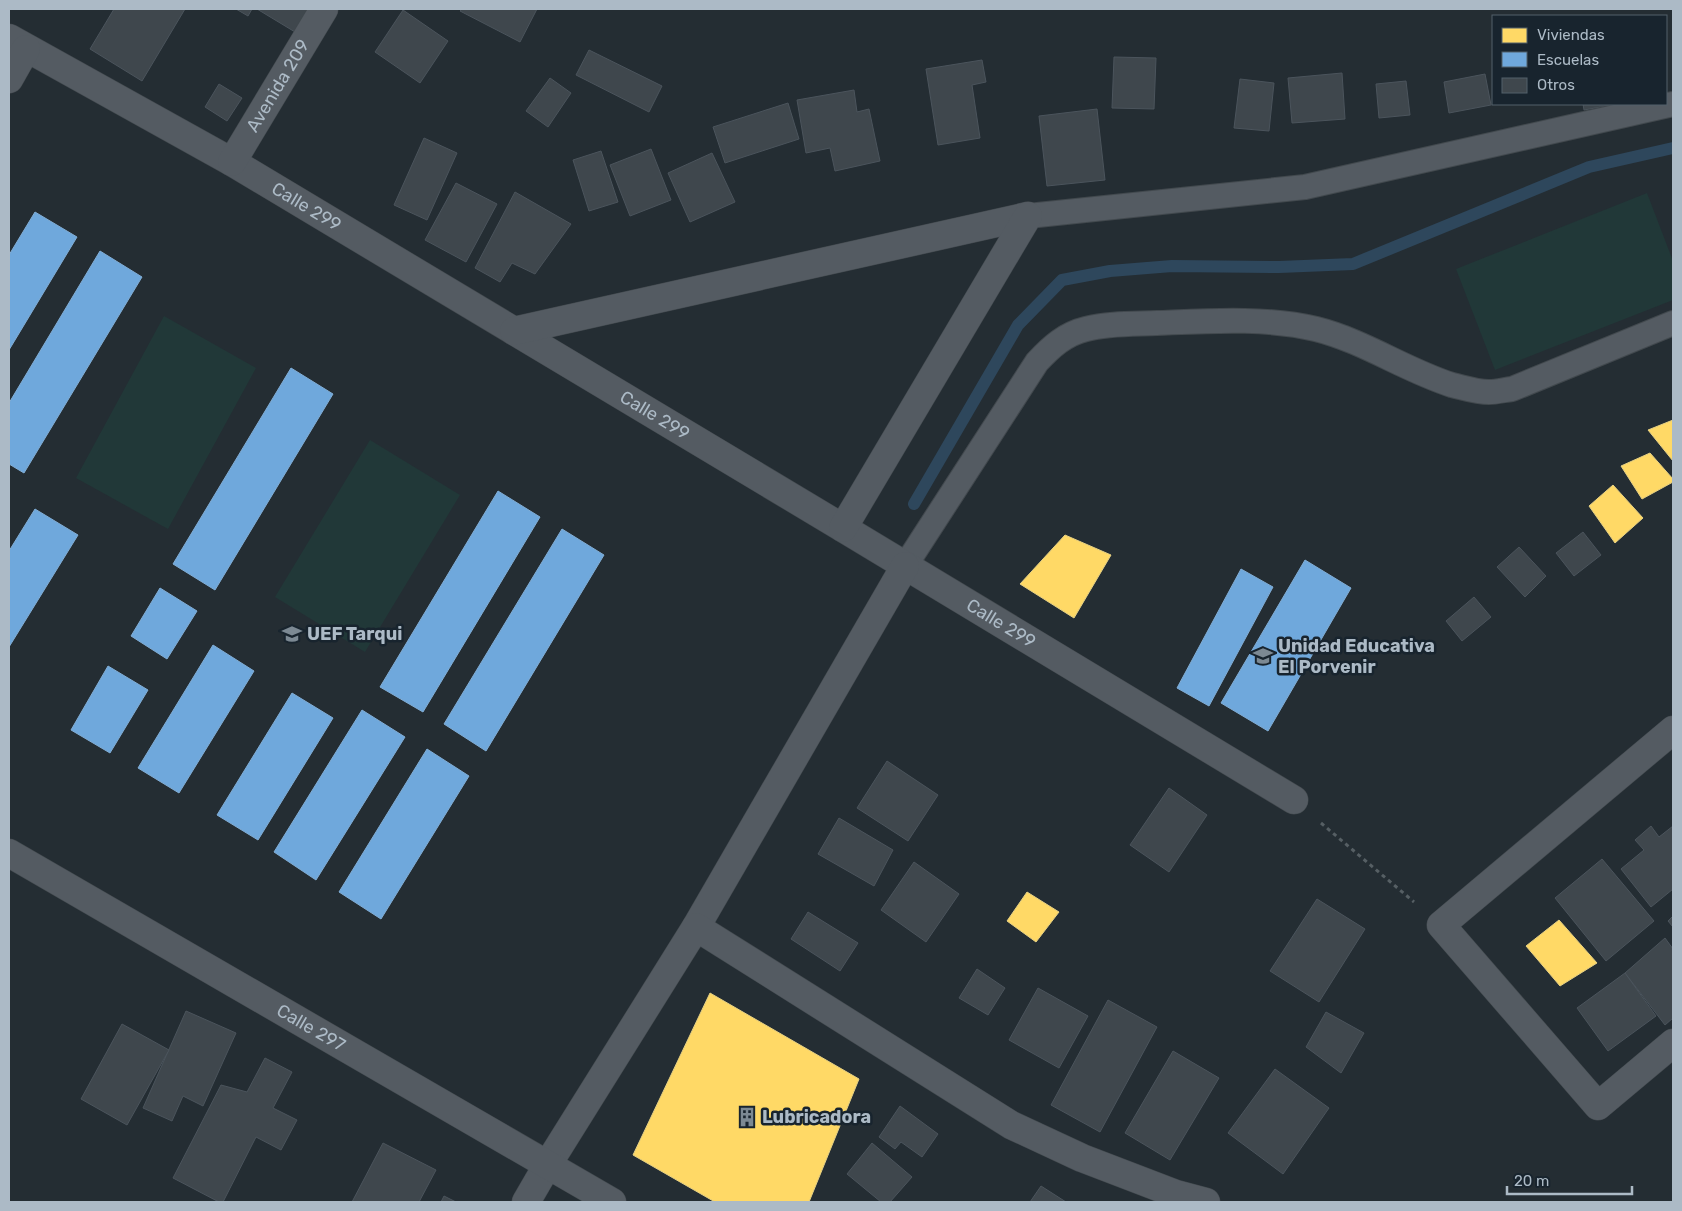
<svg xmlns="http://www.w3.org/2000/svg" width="1682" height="1211" font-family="Rubik,sans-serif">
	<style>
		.green { fill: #213838 }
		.homes { fill: #ffd966; stroke: #e6d083 }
		.schools { fill: #6fa8dc; stroke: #81add5 }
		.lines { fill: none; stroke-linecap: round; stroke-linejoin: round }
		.stream { stroke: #2e475c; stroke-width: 12 }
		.building { fill: #3f474d; stroke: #4b545c }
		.service-casing { stroke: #42494e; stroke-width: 26 }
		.minor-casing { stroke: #42494e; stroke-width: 29 }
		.tertiary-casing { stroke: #42494e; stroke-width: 29 }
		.path { stroke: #565f64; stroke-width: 3; stroke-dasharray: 4 4; stroke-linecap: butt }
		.service { stroke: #545b62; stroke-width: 24 }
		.minor { stroke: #545b62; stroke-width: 28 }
		.tertiary { stroke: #545b62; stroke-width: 28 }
		.labels { text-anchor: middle; stroke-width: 5; stroke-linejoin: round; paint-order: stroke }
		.street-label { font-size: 18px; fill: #acbac6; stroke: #18242e }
		.poi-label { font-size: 18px; font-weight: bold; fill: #acbac6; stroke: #18242e; text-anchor: start }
	</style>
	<rect width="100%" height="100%" fill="#242d33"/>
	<g class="green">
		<polygon points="1647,193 1673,261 1673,300 1495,370 1456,269"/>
		<polygon points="164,316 256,368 168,529 76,478"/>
		<polygon points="370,440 460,495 365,652 275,597"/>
	</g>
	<g class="homes">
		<polygon points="1673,420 1673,461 1648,430"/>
		<polygon points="1650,453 1673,479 1673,482 1642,499 1621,466"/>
		<polygon points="1613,485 1643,518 1615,543 1589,506"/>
		<polygon points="1065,535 1111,555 1074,618 1020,584"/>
		<polygon points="1027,892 1059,912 1036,942 1007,921"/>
		<polygon points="1559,920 1597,963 1560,986 1526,946"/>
		<polygon points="710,993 859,1079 809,1202 715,1202 633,1155"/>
	</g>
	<g class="schools">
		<polygon points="35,212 77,237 9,350 9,255"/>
		<polygon points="100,251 142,277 24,473 9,464 9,403"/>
		<polygon points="291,368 333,394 215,590 173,564"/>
		<polygon points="498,491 540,517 423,712 380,687"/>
		<polygon points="35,509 78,535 9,647 9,551"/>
		<polygon points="562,529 604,555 486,751 444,724"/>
		<polygon points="1305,560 1351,588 1268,731 1221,703"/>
		<polygon points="1241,569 1273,587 1209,706 1177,688"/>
		<polygon points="160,588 197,611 167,659 131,636"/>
		<polygon points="213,645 254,671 179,793 138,768"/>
		<polygon points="108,666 148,690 110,753 71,730"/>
		<polygon points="292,693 333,718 258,840 217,815"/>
		<polygon points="362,710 405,737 316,880 274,852"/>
		<polygon points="427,749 469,776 381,919 339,892"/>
	</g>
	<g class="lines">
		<polyline class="stream" points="914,504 1018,325 1062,280 1110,271 1172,266 1279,267 1353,264 1589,167 1673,148"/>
	</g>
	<g class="building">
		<polygon points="114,9 185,9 142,81 90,49"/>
		<polygon points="236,9 252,9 248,16"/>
		<polygon points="257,9 317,9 300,35"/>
		<polygon points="462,9 537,9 520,42 460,11"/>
		<polygon points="403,10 448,41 420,83 375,52"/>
		<polygon points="589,50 662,86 649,112 576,75"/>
		<polygon points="1114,57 1156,58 1154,109 1112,108"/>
		<polygon points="982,60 986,82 972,85 980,138 938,145 926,69"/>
		<polygon points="1342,73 1345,119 1292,123 1288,78"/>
		<polygon points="1485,74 1491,105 1449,113 1444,82"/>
		<polygon points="550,78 571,93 548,127 526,111"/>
		<polygon points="1240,79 1274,83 1269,131 1234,128"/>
		<polygon points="1406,81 1410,115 1379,118 1376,84"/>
		<polygon points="219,84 242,98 227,121 205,107"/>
		<polygon points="854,90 857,112 869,109 880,161 835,171 830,148 806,153 797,100"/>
		<polygon points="788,103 799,139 725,163 713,127"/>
		<polygon points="1583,104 1617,104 1584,110"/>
		<polygon points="1097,109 1105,180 1047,186 1039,116"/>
		<polygon points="424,138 457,153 427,220 394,205"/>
		<polygon points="651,149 671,200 630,216 610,165"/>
		<polygon points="601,151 618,202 589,211 573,160"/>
		<polygon points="712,153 735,202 690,222 668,173"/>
		<polygon points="456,183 497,204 466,262 425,240"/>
		<polygon points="515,192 571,224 535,274 512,263 500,282 475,268"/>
		<polygon points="1583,532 1601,555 1574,576 1556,553"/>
		<polygon points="1519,547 1546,576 1525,597 1497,567"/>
		<polygon points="1474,597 1491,617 1462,641 1446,621"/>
		<polygon points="887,761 938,795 908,841 857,808"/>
		<polygon points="1169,788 1207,815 1169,872 1130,845"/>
		<polygon points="839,818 893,850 874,886 818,854"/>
		<polygon points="1651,826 1659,837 1673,826 1673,889 1651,907 1621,869 1644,850 1635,840"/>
		<polygon points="1602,859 1654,921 1606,961 1555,898"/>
		<polygon points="914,862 959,894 926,942 881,910"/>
		<polygon points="1317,899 1365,929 1319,1002 1270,971"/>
		<polygon points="808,912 858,943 840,971 791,939"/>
		<polygon points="1673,916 1673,927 1668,921"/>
		<polygon points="1665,938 1673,949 1673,1018 1665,1025 1625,973"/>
		<polygon points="977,969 1005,988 988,1015 959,998"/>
		<polygon points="1625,973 1656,1016 1608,1051 1577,1008"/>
		<polygon points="1038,988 1088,1016 1059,1068 1009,1040"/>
		<polygon points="1108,1000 1157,1027 1100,1132 1051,1105"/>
		<polygon points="186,1011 236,1033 203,1106 183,1096 172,1121 143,1108"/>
		<polygon points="1326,1012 1364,1033 1341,1073 1306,1047"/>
		<polygon points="122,1024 169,1050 127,1125 81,1099"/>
		<polygon points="1173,1051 1219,1078 1170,1160 1125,1133"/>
		<polygon points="265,1058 292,1072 273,1108 297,1120 281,1150 256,1137 223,1202 219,1202 173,1178 221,1085 247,1092"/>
		<polygon points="1275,1069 1329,1108 1283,1174 1228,1133"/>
		<polygon points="900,1106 938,1134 922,1157 901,1142 895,1149 879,1137"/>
		<polygon points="383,1143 436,1170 419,1202 352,1202"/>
		<polygon points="872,1143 912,1177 890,1202 881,1202 847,1174"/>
		<polygon points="1041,1186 1066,1202 1030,1202"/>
		<polygon points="444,1196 456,1202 441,1202"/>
	</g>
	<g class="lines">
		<defs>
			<g id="service">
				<polyline points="1028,216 1305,187 1673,104"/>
				<path d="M905 566 1037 362C1051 347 1065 334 1086 329 1109 323 1134 324 1157 323 1208 321 1266 317 1316 329 1364 341 1405 370 1452 385 1465 388 1476 392 1489 392 1496 392 1504 390 1512 389L1673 323"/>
			</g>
			<g id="minor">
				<path id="s1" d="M9 38 232 162 843 528 1294 800"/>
				<polyline points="9,79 26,49"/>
				<path id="s2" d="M232 162 324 9"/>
				<polyline points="514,331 1028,216"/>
				<polyline points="843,528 1028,216"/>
				<polyline points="1673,730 1441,925 1598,1106 1673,1043"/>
				<polyline points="696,927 905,566"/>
				<polyline points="526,1202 548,1164 696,927 1011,1125 1082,1158 1176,1194 1206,1202"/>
			</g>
			<g id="tertiary">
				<path id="s3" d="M9 853 612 1202"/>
			</g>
		</defs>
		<use href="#service" class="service-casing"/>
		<use href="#minor" class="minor-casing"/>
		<use href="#tertiary" class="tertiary-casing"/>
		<polyline class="path" points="1321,823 1414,902"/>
		<use href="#service" class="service"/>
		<use href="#minor" class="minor"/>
		<use href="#tertiary" class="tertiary"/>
	</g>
	<defs>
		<symbol id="school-bare" viewBox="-9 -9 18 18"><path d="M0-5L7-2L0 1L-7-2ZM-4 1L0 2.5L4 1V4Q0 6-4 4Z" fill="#7c8993" stroke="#18242e" stroke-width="2.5" paint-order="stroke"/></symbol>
		<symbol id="building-bare" viewBox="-9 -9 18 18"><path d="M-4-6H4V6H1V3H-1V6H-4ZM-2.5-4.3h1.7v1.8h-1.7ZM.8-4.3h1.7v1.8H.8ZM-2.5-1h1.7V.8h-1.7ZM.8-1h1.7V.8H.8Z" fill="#7c8993" stroke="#18242e" stroke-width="2.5" paint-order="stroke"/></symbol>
	</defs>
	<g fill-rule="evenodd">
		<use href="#school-bare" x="278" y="620" width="28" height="28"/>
		<use href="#school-bare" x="1249" y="642" width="28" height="28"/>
		<use href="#building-bare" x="733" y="1103" width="28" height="28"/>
	</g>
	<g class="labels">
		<g class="street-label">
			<text dy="6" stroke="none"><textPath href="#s2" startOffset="89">Avenida 209</textPath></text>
			<text dy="6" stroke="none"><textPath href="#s1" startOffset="342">Calle 299</textPath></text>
			<text dy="6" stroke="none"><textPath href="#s1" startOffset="748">Calle 299</textPath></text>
			<text dy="6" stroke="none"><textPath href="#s1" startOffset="1152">Calle 299</textPath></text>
			<text dy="6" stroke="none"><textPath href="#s3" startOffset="349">Calle 297</textPath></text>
		</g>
		<g class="poi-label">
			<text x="307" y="640">UEF Tarqui</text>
			<text x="1278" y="652">Unidad Educativa<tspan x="1278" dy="21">El Porvenir</tspan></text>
			<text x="762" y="1123">Lubricadora</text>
		</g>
	</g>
	<rect width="1682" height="1211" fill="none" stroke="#acbac6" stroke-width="20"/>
	<rect x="1492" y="15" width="175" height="90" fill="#18242e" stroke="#53606b"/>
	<rect x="1502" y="28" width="25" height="15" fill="#ffd966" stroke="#53606b"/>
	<text x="1537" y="40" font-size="15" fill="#acbac6">Viviendas</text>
	<rect x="1502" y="52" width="25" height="15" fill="#6fa8dc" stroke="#53606b"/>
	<text x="1537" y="65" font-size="15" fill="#acbac6">Escuelas</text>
	<rect x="1502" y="78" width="25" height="15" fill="#3f474d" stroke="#53606b"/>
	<text x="1537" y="90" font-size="15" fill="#acbac6">Otros</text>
	<path d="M1507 1186v8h125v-8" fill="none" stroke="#acbac6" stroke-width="2.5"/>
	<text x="1514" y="1186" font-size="15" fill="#acbac6" stroke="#18242e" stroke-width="4" paint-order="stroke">20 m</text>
</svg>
